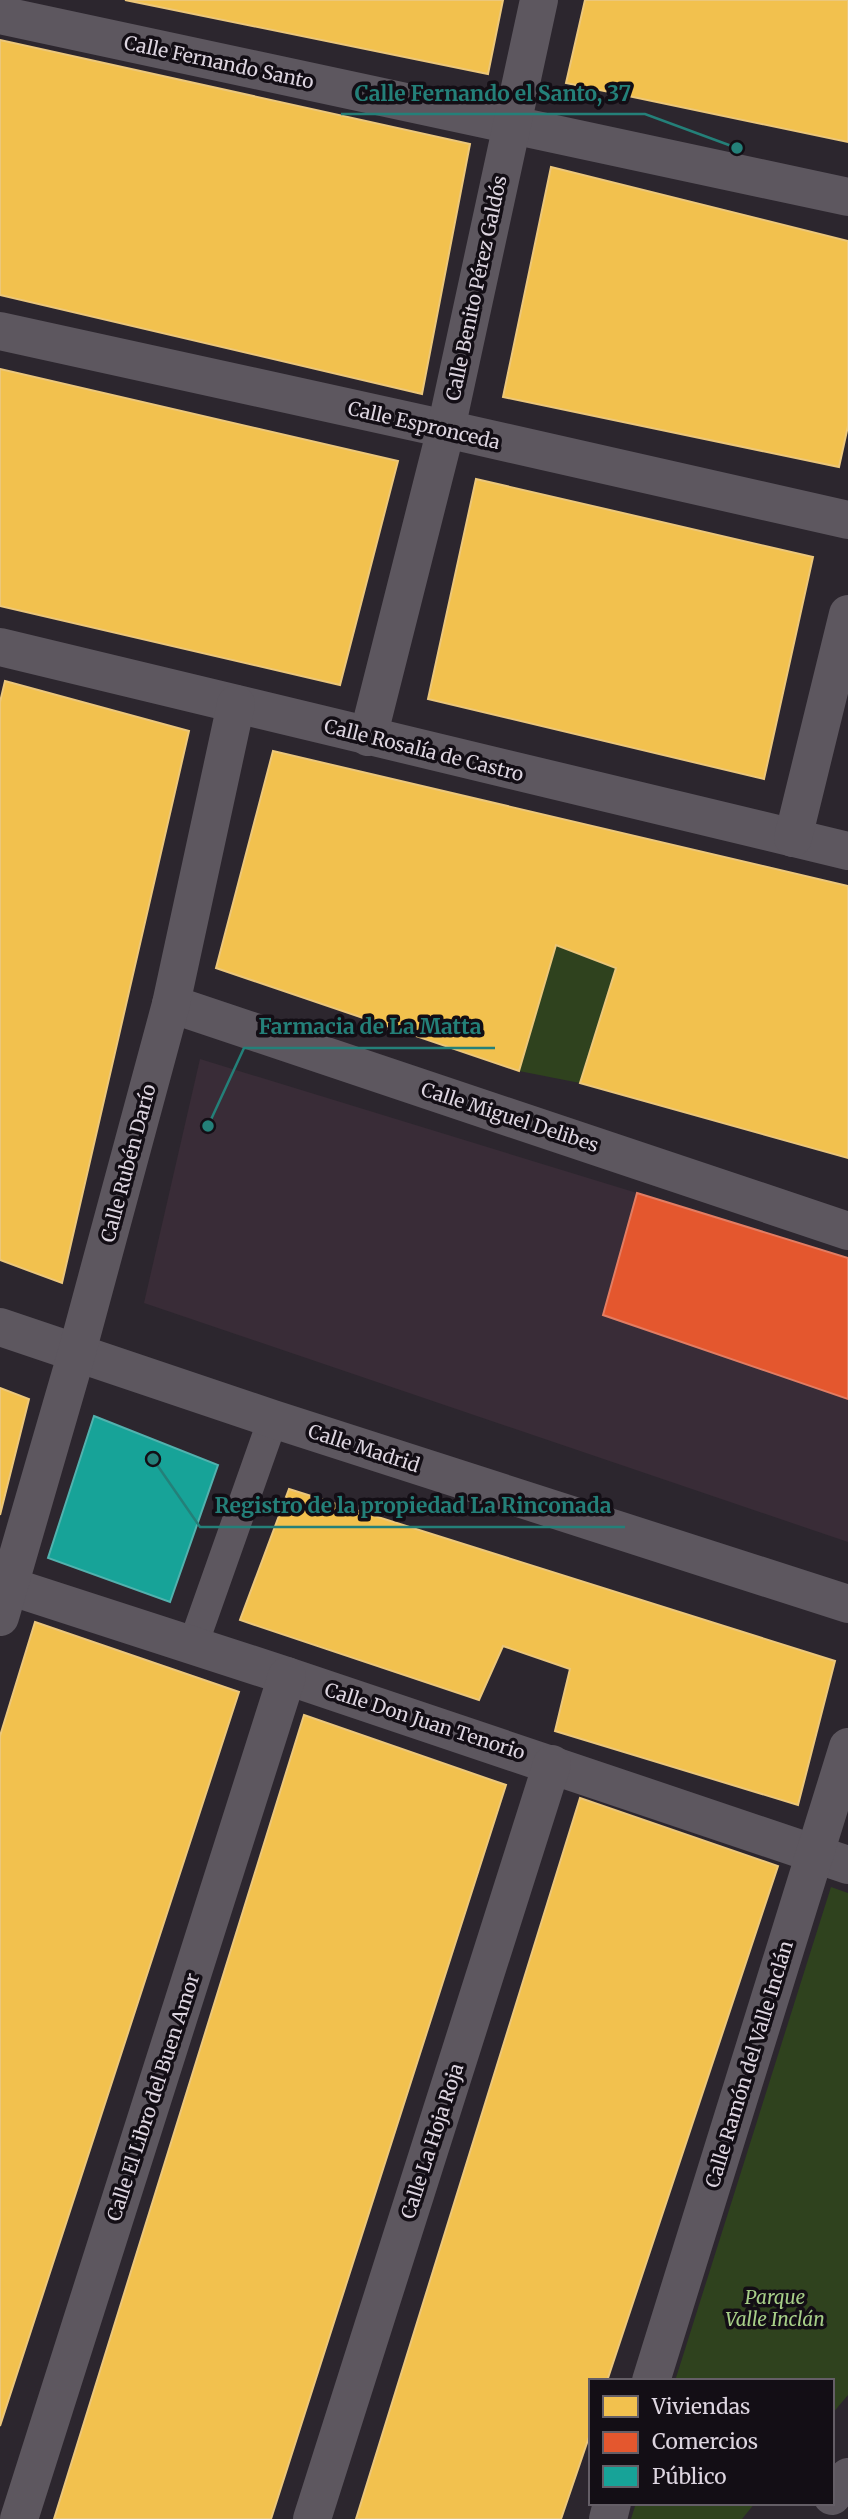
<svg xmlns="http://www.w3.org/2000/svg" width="848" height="2519" font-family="Merriweather,serif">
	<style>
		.commercial { fill: #392c37 }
		.green { fill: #2f421e }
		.homes { fill: #f2c14e; stroke: #ecc77a; stroke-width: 2 }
		.shops { fill: #e4572e; stroke: #e27d63; stroke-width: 2 }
		.public { fill: #17a398; stroke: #52b2ae; stroke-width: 2 }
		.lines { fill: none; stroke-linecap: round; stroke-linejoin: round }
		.pedestrian { stroke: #5d575f; stroke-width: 30 }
		.minor { stroke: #5d575f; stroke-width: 38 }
		.labels { text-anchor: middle; stroke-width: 7; stroke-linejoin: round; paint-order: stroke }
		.street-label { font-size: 19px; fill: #ddd5e0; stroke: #130e15 }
		.park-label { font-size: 19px; font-style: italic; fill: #a7cf88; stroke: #130e15 }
		.leader { fill: none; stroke: #248079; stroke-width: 2.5 }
		.callout-dot { fill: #248079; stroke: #130e15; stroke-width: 2.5 }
		.callout-label { font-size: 21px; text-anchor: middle; font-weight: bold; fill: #248079; stroke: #130e15; stroke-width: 7; stroke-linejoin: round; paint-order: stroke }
	</style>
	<rect width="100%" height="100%" fill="#2c262e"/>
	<polygon class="commercial" points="200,1059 637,1193 848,1399 848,1542 144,1303"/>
	<g class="green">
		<polygon points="556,945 616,968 580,1083 519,1071"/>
		<polygon points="831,1887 848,1893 848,2395 832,2414 832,2381 675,2381"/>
		<polygon points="636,2503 755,2503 742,2519 631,2519"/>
	</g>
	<g class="homes">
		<polygon points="125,0 503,0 488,74"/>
		<polygon points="585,0 848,0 848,142 566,83"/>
		<polygon points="0,40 470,144 422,394 0,295"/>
		<polygon points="551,167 848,241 848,426 839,467 503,397"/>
		<polygon points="0,369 398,461 340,685 0,606"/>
		<polygon points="476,479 813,557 764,779 428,699"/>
		<polygon points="5,681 189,731 62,1283 0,1260 0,702"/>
		<polygon points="273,751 848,886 848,1158 580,1083 616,968 556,945 519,1071 216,968"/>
		<polygon points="0,1388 29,1399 0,1515"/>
		<polygon points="289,1489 835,1661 798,1805 555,1731 570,1669 503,1646 479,1700 240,1620"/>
		<polygon points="35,1622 239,1692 0,2426 0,1736"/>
		<polygon points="304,1715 506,1785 271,2519 54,2519"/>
		<polygon points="580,1798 778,1866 607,2381 591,2381 591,2431 561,2519 356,2519"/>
	</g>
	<polygon class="shops" points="637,1193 848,1258 848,1399 603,1315"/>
	<polygon class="public" points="94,1416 218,1465 170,1602 48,1558"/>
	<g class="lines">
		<polyline class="pedestrian" points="193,1645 273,1419"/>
		<g class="minor">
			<polyline points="0,15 848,197"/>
			<polyline points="0,331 446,429 848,520"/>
			<polyline points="0,647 848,851"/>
			<polyline points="368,737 446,429 539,0"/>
			<polyline points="793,838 848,614"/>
			<polyline points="171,1004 848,1231"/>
			<polyline points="0,1327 273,1419 848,1604"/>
			<polyline points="0,1583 287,1676 848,1865"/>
			<polyline points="0,1617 77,1352 171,1004 236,704"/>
			<polyline points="651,2381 848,1747"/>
			<polyline points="832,2496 848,2477"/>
			<polyline points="19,2519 287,1676"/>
			<polyline points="312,2519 552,1764"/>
			<polyline points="608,2519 612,2503"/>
		</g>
	</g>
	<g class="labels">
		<g class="street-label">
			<text transform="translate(219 62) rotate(12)" y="7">Calle Fernando Santo</text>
			<text transform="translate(476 288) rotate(-78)" y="7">Calle Benito Pérez Galdós</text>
			<text transform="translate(424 425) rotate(13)" y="7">Calle Espronceda</text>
			<text transform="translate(424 750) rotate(14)" y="7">Calle Rosalía de Castro</text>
			<text transform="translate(510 1117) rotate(18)" y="7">Calle Miguel Delibes</text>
			<text transform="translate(128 1163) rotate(-75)" y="7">Calle Rubén Darío</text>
			<text transform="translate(364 1448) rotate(18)" y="7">Calle Madrid</text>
			<text transform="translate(425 1721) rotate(18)" y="7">Calle Don Juan Tenorio</text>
			<text transform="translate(749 2064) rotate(-73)" y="7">Calle Ramón del Valle Inclán</text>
			<text transform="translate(153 2097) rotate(-72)" y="7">Calle El Libro del Buen Amor</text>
			<text transform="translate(432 2141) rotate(-72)" y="7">Calle La Hoja Roja</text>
		</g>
		<g class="park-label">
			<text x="775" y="2304">Parque<tspan x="775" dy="22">Valle Inclán</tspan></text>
		</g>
	</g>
	<path class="leader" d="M737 148L645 114H341M208 1126L244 1048H495M153 1459L200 1527H625"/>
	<g class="callout-dot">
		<circle cx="737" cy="148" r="7"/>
		<circle cx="208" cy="1126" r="7"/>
		<circle cx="153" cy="1459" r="7"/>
	</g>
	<g class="callout-label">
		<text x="493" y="101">Calle Fernando el Santo, 37</text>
		<text x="370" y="1034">Farmacia de La Matta</text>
		<text x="413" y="1513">Registro de la propiedad La Rinconada</text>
	</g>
	<rect x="589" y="2379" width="245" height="126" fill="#130e15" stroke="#645e66" stroke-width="2"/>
	<rect x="603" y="2396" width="35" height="21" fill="#f2c14e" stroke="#645e66" stroke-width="2"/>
	<text x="652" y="2414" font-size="21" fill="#ddd5e0">Viviendas</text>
	<rect x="603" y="2432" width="35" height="21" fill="#e4572e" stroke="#645e66" stroke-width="2"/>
	<text x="652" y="2449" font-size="21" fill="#ddd5e0">Comercios</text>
	<rect x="603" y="2466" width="35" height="21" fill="#17a398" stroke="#645e66" stroke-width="2"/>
	<text x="652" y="2484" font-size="21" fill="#ddd5e0">Público</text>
</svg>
